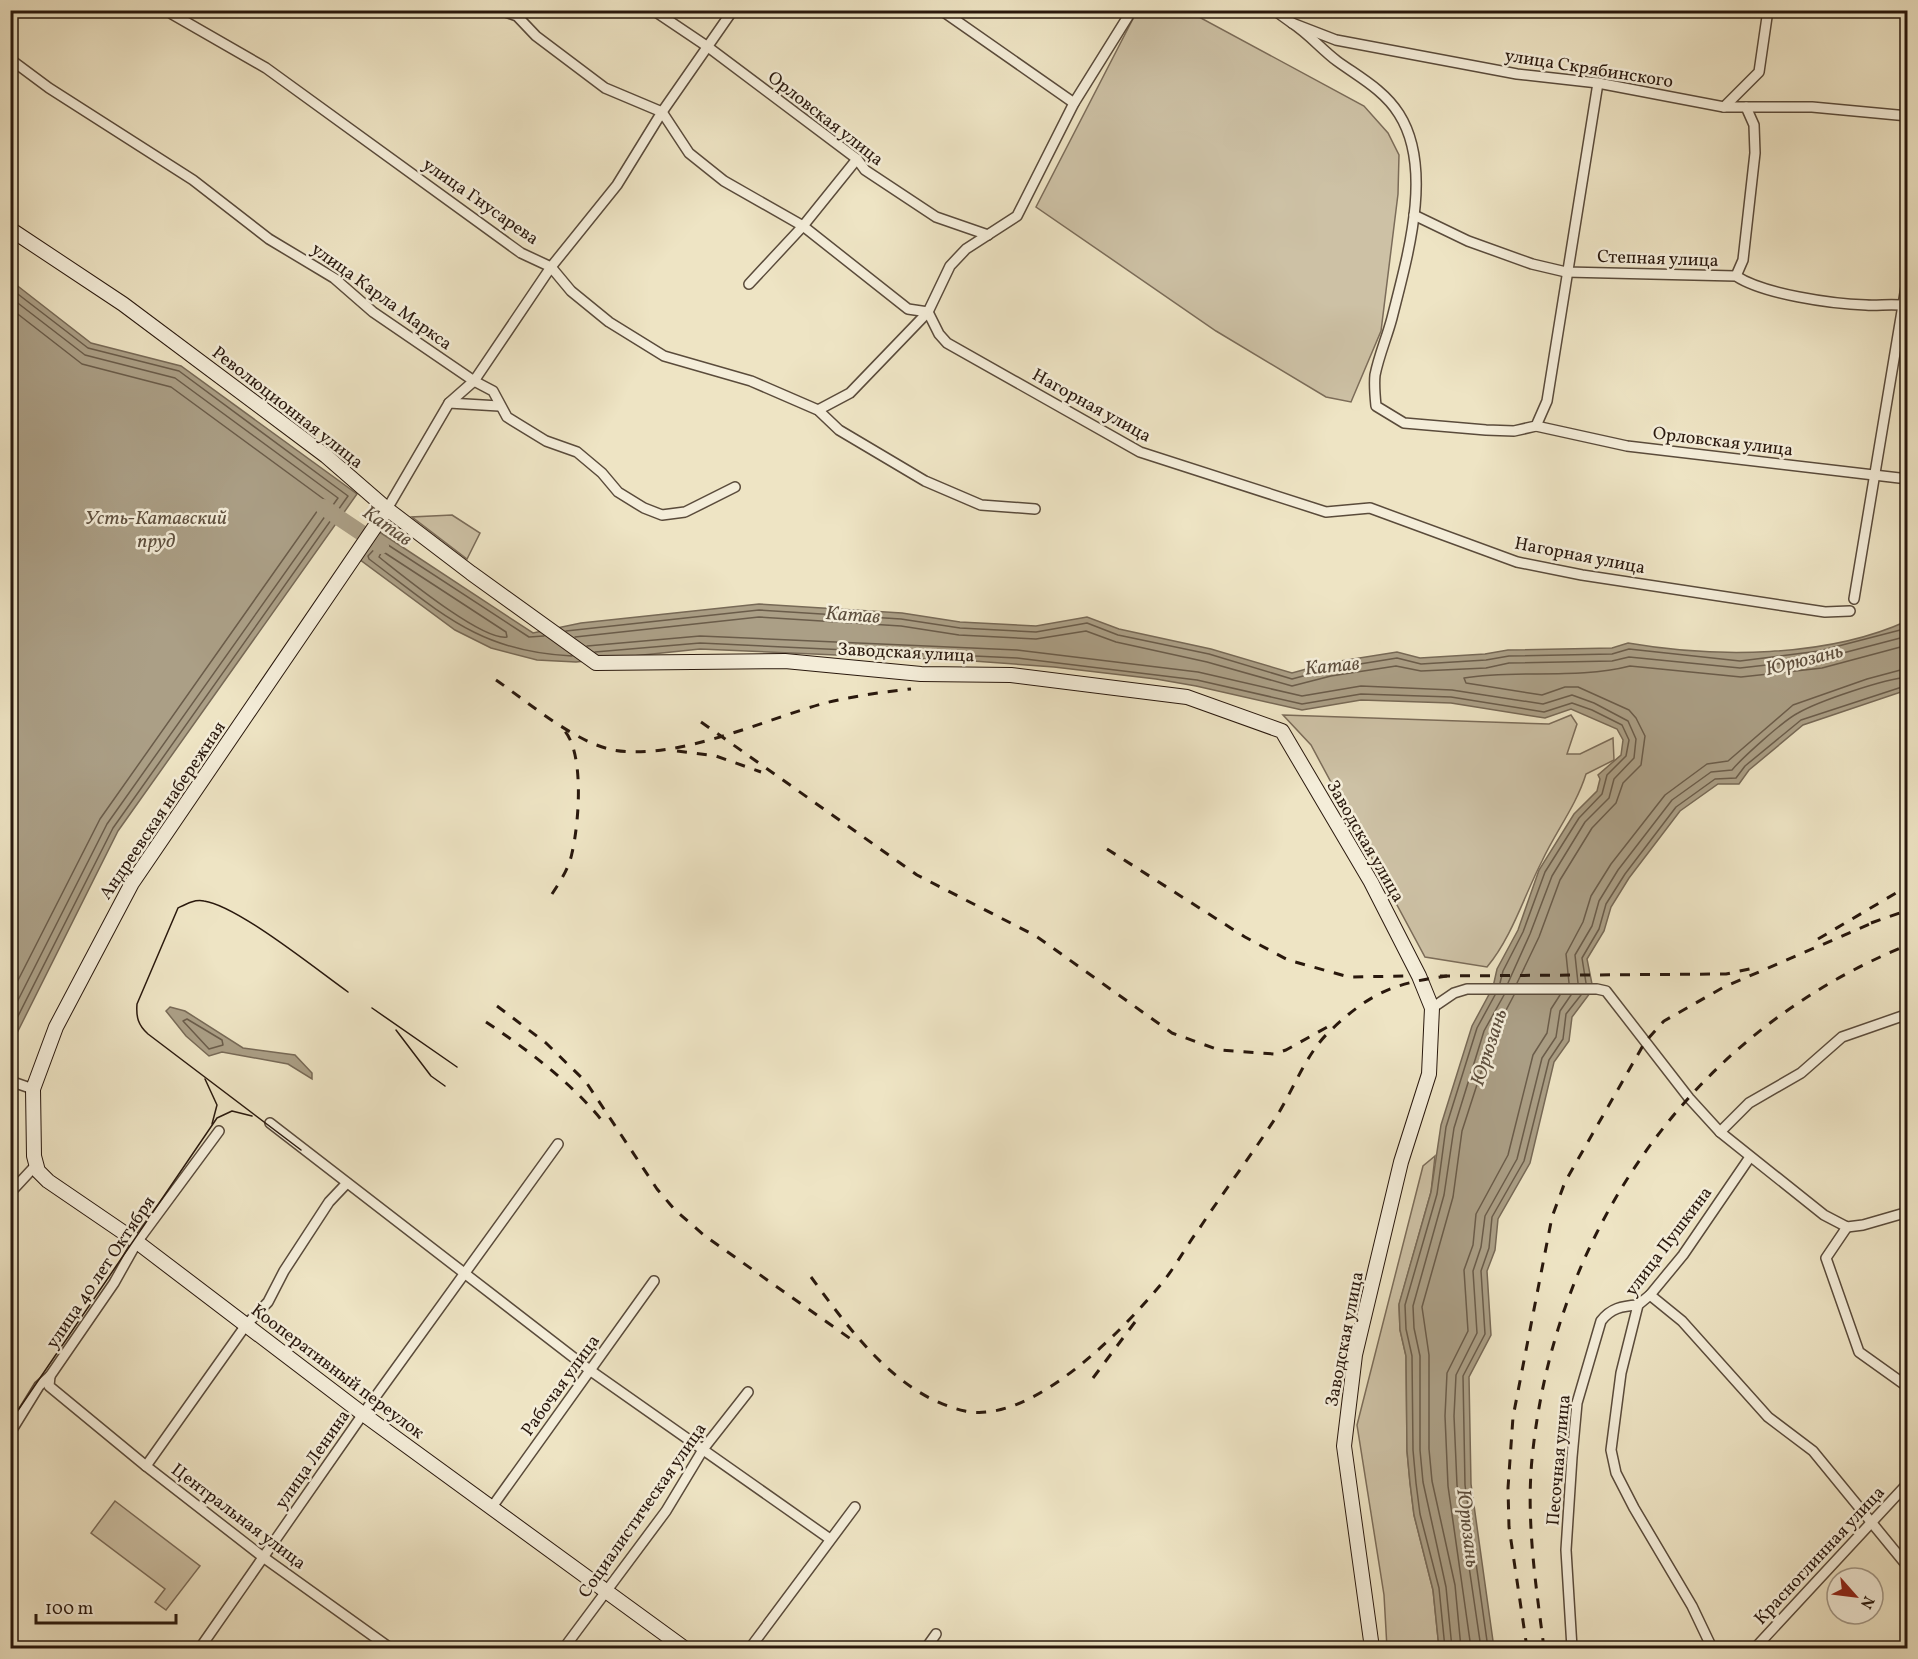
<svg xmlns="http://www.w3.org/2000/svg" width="1918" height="1659" font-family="Vollkorn,serif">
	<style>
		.green { fill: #cdc1a5; stroke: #7b6c59; stroke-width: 1.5 }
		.water { fill: #ab9f86; stroke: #776956; stroke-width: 1.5 }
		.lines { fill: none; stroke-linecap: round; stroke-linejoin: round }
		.shore { stroke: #6a5c4a; stroke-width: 1.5 }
		.river { stroke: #ab9f86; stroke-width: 16 }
		.street-casing { stroke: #5a4b3b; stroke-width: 12 }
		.secondary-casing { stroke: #29180d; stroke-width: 16 }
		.street { stroke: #f4edd9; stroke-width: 9 }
		.secondary { stroke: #f4edd9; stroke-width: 14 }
		.tram { stroke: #29180d; stroke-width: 1.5 }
		.rail { stroke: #29180d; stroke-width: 3; stroke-dasharray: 10 10; stroke-linecap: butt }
		.labels { text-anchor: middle; stroke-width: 5; stroke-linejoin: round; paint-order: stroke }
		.street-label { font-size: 18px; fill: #29180d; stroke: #f4edd9 }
		.water-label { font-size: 20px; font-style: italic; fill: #5d4e3d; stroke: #f4edd9 }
	</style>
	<rect width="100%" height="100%" fill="#eee4c4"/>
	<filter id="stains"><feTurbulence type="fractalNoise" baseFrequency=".00333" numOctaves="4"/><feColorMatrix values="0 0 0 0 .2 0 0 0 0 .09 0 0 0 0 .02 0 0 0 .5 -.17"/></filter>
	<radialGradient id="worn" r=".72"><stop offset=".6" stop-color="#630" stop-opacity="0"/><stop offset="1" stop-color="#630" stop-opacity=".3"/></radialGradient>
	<g class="green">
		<polygon points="1137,11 1188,11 1364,106 1388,133 1399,155 1398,194 1381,331 1351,402 1326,397 1216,331 1036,207"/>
		<polygon points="452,515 480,533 467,559 412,517"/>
		<path d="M1283 715 1549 724 1571 715 1577 724 1567 754H1580L1613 738 1614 760 1586 774C1576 806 1556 831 1542 861 1524 896 1512 937 1487 967L1425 957 1311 745Z"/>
		<polygon points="1435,1156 1431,1192 1399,1305 1400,1330 1406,1356 1407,1451 1410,1483 1414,1515 1433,1590 1439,1648 1387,1648 1384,1595 1357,1425 1423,1166"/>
		<polygon points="115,1501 200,1566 166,1610 155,1602 165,1589 91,1533"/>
	</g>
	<g class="water">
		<polygon points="10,280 91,343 181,366 357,494 118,831 13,1041 10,1039"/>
		<path d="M378 531 533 633 581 623 759 604 902 613 960 622 1036 626 1087 617 1119 629 1211 649 1292 673 1328 663 1397 652 1420 658 1485 654 1508 650 1612 648 1628 643C1715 658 1826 658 1907 621V690L1803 725 1749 770 1739 784H1718L1680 811 1629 878 1611 907 1604 931 1587 959 1593 989 1572 1017 1569 1041 1554 1062 1530 1163 1498 1219 1495 1250 1487 1271 1491 1335 1469 1377 1471 1484 1494 1648H1439L1433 1590 1414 1515 1410 1483 1407 1451 1406 1356 1400 1330 1399 1304 1431 1192 1441 1125 1472 1026 1493 987 1497 969 1518 930 1539 870 1574 814 1597 791 1600 779 1598 775 1621 755 1623 740 1617 729 1571 709 1545 718 1451 703 1361 700 1302 710 1196 686 1156 679 1054 667 973 661 700 649 576 662 537 660 491 648 455 630 359 559Z"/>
		<polygon points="170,1007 185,1011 243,1048 295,1055 312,1073 312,1079 288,1064 222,1052 209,1056 186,1036 166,1011"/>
	</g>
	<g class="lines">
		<g class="shore">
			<polyline points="10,288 88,348 179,371 348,496 113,828 10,1032"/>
			<polyline points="10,297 85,355 175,378 338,498 107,824 10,1016"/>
			<polyline points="10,308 82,364 171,387 325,500 100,819 10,996"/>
			<path d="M382 551 506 632 507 637C482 641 402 575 379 557Z"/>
			<polyline points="566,631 759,610 901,619 960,628 1036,632 1087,623 1118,635 1209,654 1292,679 1329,669 1397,658 1421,664 1486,660 1509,656 1612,654 1629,649 1740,661 1819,651 1908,628"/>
			<path d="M544 636 529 637 382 541 368 556 369 559C440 612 479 652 572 656"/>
			<polyline points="575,637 759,617 901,626 959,635 1036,639 1086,631 1116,642 1207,662 1292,686 1331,676 1396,666 1421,671 1486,668 1509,663 1612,661 1629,657 1740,668 1820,659 1908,636"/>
			<polyline points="587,646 700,636 1017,650 1198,672 1302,696 1361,686 1452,690 1543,704 1572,695 1594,703 1628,721 1636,739 1634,758 1614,779 1609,798 1585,822 1552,876 1530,934 1508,983"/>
			<polyline points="595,652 700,643 1017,658 1197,680 1302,704 1361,694 1451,697 1544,712 1572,703 1592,710 1622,725 1629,740 1626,756 1607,775 1602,794 1579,818 1545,872 1523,932 1503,971 1500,983"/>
			<path d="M1517 983 1539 937 1560 880 1592 828 1616 803 1623 783 1641 765 1645 736 1636 718 1629 710 1578 687H1565L1542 695 1466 683 1464 678C1518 669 1576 680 1630 666L1741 677 1822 668 1908 645"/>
			<polyline points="1569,983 1566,954 1583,922 1591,896 1611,864 1665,795 1707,764 1728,761 1793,705 1867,679 1908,668"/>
			<path d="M1578 983 1575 955 1592 926 1599 901 1618 870 1672 800 1711 772 1732 770C1742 758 1784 720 1798 713 1819 701 1884 679 1908 677"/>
			<polyline points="1586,983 1582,958 1599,929 1606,904 1625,874 1676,807 1715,779 1736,778 1745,766 1801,720 1908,685"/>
			<polygon points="187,1019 222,1040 223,1045 209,1049 183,1021"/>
			<polyline points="1445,1648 1439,1588 1420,1514 1416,1483 1413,1450 1412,1356 1406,1329 1405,1305 1437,1194 1446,1127 1477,1028 1495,995"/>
			<polyline points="1452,1648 1446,1587 1423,1482 1420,1450 1420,1356 1414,1328 1413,1306 1444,1195 1454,1128 1484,1031 1504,995"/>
			<polyline points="1461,1648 1455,1585 1432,1481 1429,1449 1429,1355 1422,1307 1453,1197 1462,1131 1493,1035 1514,995"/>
			<polyline points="1471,1648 1448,1486 1445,1416 1447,1373 1468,1331 1464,1270 1473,1245 1476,1214 1508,1155 1533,1055 1547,1033 1551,1009 1560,995"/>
			<polyline points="1481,1648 1457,1485 1454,1416 1456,1375 1477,1333 1473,1271 1481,1247 1485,1216 1517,1159 1542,1058 1556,1037 1560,1011 1571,995"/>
			<polyline points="1488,1648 1465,1485 1463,1376 1485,1334 1481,1271 1489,1248 1492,1217 1524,1161 1549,1060 1563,1039 1566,1014 1581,995"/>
		</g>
		<polyline class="river" points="323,507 381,546"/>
		<defs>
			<g id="street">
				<polyline points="500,10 517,16 536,36 605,88 662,112 689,153 724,181 803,226 908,309 928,312 939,334 947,343 1140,452 1326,512 1370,508 1517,562 1582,575 1825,612 1850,611"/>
				<polyline points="653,10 708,47 857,159 865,170 936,217 988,235"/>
				<polyline points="941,10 1074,103"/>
				<polyline points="1274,10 1292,23 1336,40 1517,74 1598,83 1724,107 1812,107 1908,116"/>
				<polyline points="172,14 266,68 521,253 551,267 571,291 609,322 664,356 751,381 818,410 839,430 925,481 981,505 1035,509"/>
				<path d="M1292 23C1309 34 1321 49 1337 61 1359 77 1384 90 1399 114 1434 169 1407 258 1392 318 1387 337 1379 355 1375 375 1374 384 1375 396 1376 406L1404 423 1486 430 1514 431 1536 426 1547 401 1598 83"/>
				<polyline points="10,59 49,88 193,180 269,239 334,278 373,312 474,381 493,391 507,417 546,441 577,452 602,473 618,492 644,508 662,515 685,512 735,487"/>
				<polyline points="1724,107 1759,72 1768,10"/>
				<path d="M1414 215 1468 241 1532 264 1566 272 1736 276C1763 294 1832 304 1866 305 1879 306 1894 303 1908 306"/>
				<polyline points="1736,276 1743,260 1755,153 1754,125 1746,107"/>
				<polyline points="749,284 803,226 857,159"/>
				<polyline points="449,403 499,406"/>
				<polyline points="818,410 850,393 928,312 950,266 966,249 1017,216 1074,103 1132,10"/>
				<polyline points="1536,426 1627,446 1908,479"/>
				<polyline points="387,509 449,403 474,381 551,267 617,185 662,112 733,10"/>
				<polyline points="1854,599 1908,275"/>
				<polyline points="1432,1008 1454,993 1467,989 1597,989 1606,991 1689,1098 1720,1132 1824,1215 1847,1227 1863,1225 1908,1212"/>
				<polyline points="10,1081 33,1089"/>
				<polyline points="270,1123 591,1371 830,1539"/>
				<polyline points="1720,1132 1749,1103 1801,1073 1842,1037 1908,1014"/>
				<polyline points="347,1183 329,1202 284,1271 268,1302 246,1325 146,1466 263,1557 390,1648"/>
				<polyline points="10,1193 36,1165"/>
				<polyline points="1847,1227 1826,1258 1859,1352 1908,1387"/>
				<polyline points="1650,1295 1682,1321 1768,1417 1813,1451 1908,1567"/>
				<polyline points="50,1376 49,1386 146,1466"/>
				<polyline points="10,1433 39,1386 50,1376 114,1283 137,1242 219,1131"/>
				<polyline points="492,1507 654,1281"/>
				<polyline points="200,1648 363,1414 558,1144"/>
				<polyline points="564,1648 666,1511 704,1448 748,1392"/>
				<polyline points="750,1648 855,1507"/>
				<polyline points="926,1648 936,1634"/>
				<path d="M1572 1648 1566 1550 1572 1457 1577 1403 1601 1321C1611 1308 1622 1306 1638 1305"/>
				<polyline points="1712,1648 1692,1606 1634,1508 1616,1473 1611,1450 1621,1373 1638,1305 1650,1295 1683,1255 1750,1157"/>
				<polyline points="1755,1648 1908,1483"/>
			</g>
			<g id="secondary">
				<polyline points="10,229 123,304 326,456 387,509 471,573 596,663 785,661 921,674 1011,675 1187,697 1282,731 1371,882 1419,976 1432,1008 1429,1074 1401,1162 1355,1355 1344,1446 1372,1648"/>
				<polyline points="387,509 132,883 56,1027 33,1089 34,1156 38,1171 48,1181 133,1239 363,1414 684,1648"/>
			</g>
		</defs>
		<use href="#street" class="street-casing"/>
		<use href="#secondary" class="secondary-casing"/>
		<use href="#street" class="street"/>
		<use href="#secondary" class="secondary"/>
		<g class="tram">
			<polyline points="372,1008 457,1067"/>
			<polyline points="396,1030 431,1076 445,1086"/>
			<polyline points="205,1079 217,1105 212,1124"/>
			<path d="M301 1150 148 1034C138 1025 136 1017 137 1004L178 908C186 904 195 899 204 901 238 906 317 970 348 992"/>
			<polyline points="10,1422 217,1118 232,1111 252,1116"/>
		</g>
		<g class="rail">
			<path d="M496 680C528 702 574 742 613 750 677 761 763 720 825 703 854 696 882 692 911 689"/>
			<polyline points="701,722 917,875 1036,936 1172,1033 1219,1050 1274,1054 1286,1050 1329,1026"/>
			<polyline points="677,751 716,756 761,772"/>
			<polyline points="1107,849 1245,937 1288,960 1349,977 1410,976"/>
			<path d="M552 894C560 882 569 868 572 853 579 823 585 751 563 729"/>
			<polyline points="1871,923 1908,910"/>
			<polyline points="1818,939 1908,886"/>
			<polyline points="1440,976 1726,974 1754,968"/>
			<polyline points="497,1006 546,1043 586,1082 657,1189 675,1210 705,1236 855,1342"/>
			<path d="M486 1022C529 1051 571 1082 604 1123"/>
			<path d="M811 1277C850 1330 897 1396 965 1411 1030 1425 1119 1334 1157 1289 1174 1270 1186 1246 1201 1226 1226 1188 1254 1152 1278 1114 1295 1086 1307 1052 1331 1030 1370 993 1394 983 1447 976"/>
			<polyline points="1093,1378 1138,1318"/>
			<polyline points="1527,1648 1509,1527 1508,1488 1513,1417 1552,1217 1565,1182 1645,1042 1664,1021 1724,987 1877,921"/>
			<path d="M1544 1648C1536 1586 1526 1522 1532 1459 1554 1231 1693 1031 1908 945"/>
		</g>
	</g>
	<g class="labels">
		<g class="street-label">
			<text transform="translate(1589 68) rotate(9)" y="6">улица Скрябинского</text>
			<text transform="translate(826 118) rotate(38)" y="6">Орловская улица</text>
			<text transform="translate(481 201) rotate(35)" y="6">улица Гнусарева</text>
			<text transform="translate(1658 258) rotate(2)" y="6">Степная улица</text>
			<text transform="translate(382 296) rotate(36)" y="6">улица Карла Маркса</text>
			<text transform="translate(1092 405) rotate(29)" y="6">Нагорная улица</text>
			<text transform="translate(288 407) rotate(38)" y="6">Революционная улица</text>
			<text transform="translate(1723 441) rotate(7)" y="6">Орловская улица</text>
			<text transform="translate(1580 555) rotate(11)" y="6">Нагорная улица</text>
			<text transform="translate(906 652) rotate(3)" y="6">Заводская улица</text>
			<text transform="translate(162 810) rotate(-56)" y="6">Андреевская набережная</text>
			<text transform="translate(1366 841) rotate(60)" y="6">Заводская улица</text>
			<text transform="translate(1668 1241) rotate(-53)" y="6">улица Пушкина</text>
			<text transform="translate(100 1272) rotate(-56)" y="6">улица 40 лет Октября</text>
			<text transform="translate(1344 1339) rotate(-79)" y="6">Заводская улица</text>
			<text transform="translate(338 1371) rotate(37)" y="6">Кооперативный переулок</text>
			<text transform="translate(560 1385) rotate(-54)" y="6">Рабочая улица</text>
			<text transform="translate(312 1459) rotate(-55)" y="6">улица Ленина</text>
			<text transform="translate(1558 1460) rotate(-85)" y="6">Песочная улица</text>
			<text transform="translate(642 1510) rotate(-55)" y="6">Социалистическая улица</text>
			<text transform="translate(239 1516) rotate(37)" y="6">Центральная улица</text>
			<text transform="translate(1819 1555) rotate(-47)" y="6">Красноглинная улица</text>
		</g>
		<g class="water-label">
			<text x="156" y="524">Усть-Катавский<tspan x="156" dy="23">пруд</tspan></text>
			<text transform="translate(388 525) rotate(35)" y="7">Катав</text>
			<text transform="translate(853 614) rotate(4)" y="7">Катав</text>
			<text transform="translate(1804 659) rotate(-14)" y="7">Юрюзань</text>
			<text transform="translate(1332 665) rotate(-6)" y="7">Катав</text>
			<text transform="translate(1488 1047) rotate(-72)" y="7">Юрюзань</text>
			<text transform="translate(1469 1528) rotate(83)" y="7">Юрюзань</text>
		</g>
	</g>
	<rect width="1918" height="1659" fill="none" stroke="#eee4c4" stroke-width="36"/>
	<rect x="12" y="12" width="1894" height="1635" fill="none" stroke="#29180d" stroke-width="3"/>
	<rect x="18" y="18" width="1882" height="1623" fill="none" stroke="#29180d" stroke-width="1.5"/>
	<g transform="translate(1855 1596) rotate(118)"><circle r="28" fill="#f4edd9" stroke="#a39887" stroke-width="1.5"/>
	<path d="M0-4.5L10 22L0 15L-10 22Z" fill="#8f2418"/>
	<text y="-9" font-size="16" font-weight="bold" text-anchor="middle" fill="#29180d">N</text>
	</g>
	<path d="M36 1614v9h140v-9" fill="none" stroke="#29180d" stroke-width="3"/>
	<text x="45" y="1614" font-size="18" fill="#29180d" stroke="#f4edd9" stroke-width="4.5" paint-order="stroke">100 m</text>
	<rect width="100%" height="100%" filter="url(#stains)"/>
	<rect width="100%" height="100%" fill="url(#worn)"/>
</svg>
